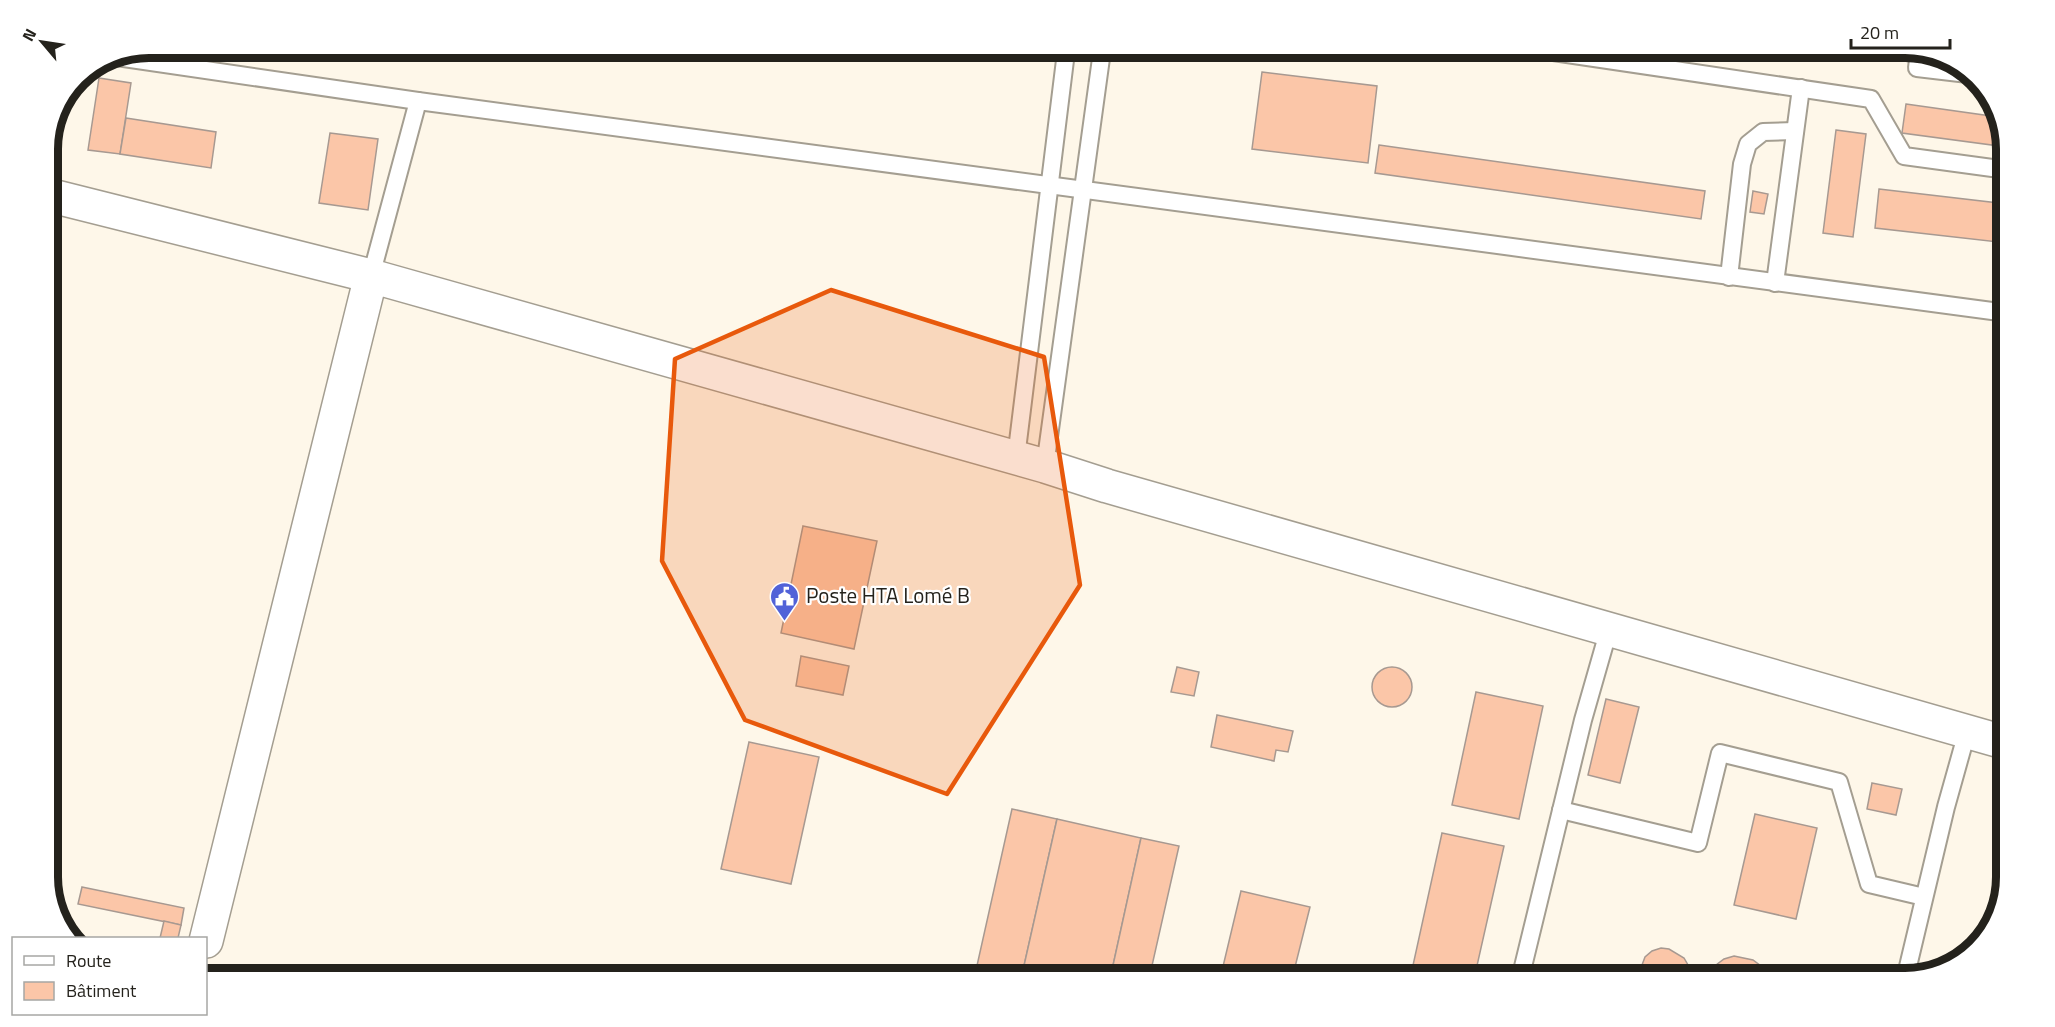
<svg xmlns="http://www.w3.org/2000/svg" width="2055" height="1027" font-family="'Titillium Web',sans-serif">
	<style>
		.building { fill: #fbc6a8; stroke: #a79991; stroke-width: 1.5 }
		.lines { fill: none; stroke-linecap: round; stroke-linejoin: round }
		.lane-casing { stroke: #a49e91; stroke-width: 20 }
		.street-casing { stroke: #a49e91; stroke-width: 36 }
		.lane { stroke: #fff; stroke-width: 16 }
		.street { stroke: #fff; stroke-width: 33 }
		.marked { fill: #e8590c; fill-opacity: 0.2; stroke: #e8590c; stroke-width: 4.5; stroke-linejoin: round }
		.labels { text-anchor: middle; stroke-width: 4.5; stroke-linejoin: round; paint-order: stroke }
		.poi-label { font-size: 21px; fill: #24221c; stroke: #fff; text-anchor: start }
		.rim { fill: none; stroke: #24221c; stroke-width: 8 }
	</style>
	<rect width="100%" height="100%" fill="#fef7e9"/>
	<g class="building">
		<polygon points="1262,72 1377,86 1368,163 1252,149"/>
		<polygon points="99,78 131,83 120,154 88,150"/>
		<polygon points="1906,104 1998,117 2007,147 1902,133"/>
		<polygon points="126,118 216,132 211,168 120,154"/>
		<polygon points="1836,130 1866,134 1853,237 1823,233"/>
		<polygon points="330,133 378,139 368,210 319,203"/>
		<polygon points="1379,145 1705,191 1701,219 1375,173"/>
		<polygon points="1879,189 2007,204 2007,243 1875,228"/>
		<polygon points="1753,191 1768,194 1764,214 1750,212"/>
		<polygon points="803,526 877,541 854,649 781,633"/>
		<polygon points="801,656 849,666 843,695 796,686"/>
		<polygon points="1177,667 1199,672 1194,696 1171,692"/>
		<circle cx="1392" cy="687" r="20"/>
		<polygon points="1476,692 1543,706 1519,819 1452,805"/>
		<polygon points="1606,699 1639,707 1620,783 1588,775"/>
		<polygon points="1217,715 1293,731 1288,752 1276,750 1274,761 1211,747"/>
		<polygon points="749,742 819,757 791,884 721,869"/>
		<polygon points="1872,783 1902,789 1896,815 1867,809"/>
		<polygon points="1012,809 1057,819 1021,979 974,979"/>
		<polygon points="1755,814 1817,828 1796,919 1734,905"/>
		<polygon points="1057,819 1141,838 1110,979 1021,979"/>
		<polygon points="1442,833 1504,846 1474,979 1410,979"/>
		<polygon points="1141,838 1179,846 1149,979 1110,979"/>
		<polygon points="82,887 184,908 181,925 78,904"/>
		<polygon points="1241,891 1310,907 1292,979 1220,979"/>
		<polygon points="164,921 181,925 178,938 160,938"/>
		<polygon points="1661,948 1669,949 1684,958 1688,965 1688,979 1640,979 1639,973 1645,957 1652,951"/>
		<polygon points="1734,956 1753,960 1761,966 1768,979 1707,979 1716,965 1724,959"/>
	</g>
	<g class="lines">
		<defs>
			<g id="lane">
				<polyline points="1540,50 1871,99 1904,156 2007,170"/>
				<polyline points="1919,51 1917,68 1968,74"/>
				<polyline points="110,56 418,101 2007,313"/>
				<polyline points="371,276 418,101"/>
				<polyline points="1729,277 1742,164 1748,144 1763,132 1795,131"/>
				<polyline points="1775,283 1801,88"/>
				<polyline points="1016,458 1066,52"/>
				<polyline points="1045,466 1102,51"/>
				<polyline points="1561,810 1698,843 1720,753 1839,782 1869,884 1924,897"/>
				<polyline points="1520,979 1583,720 1609,629"/>
				<polyline points="1905,979 1946,807 1967,732"/>
			</g>
			<g id="street">
				<polyline points="48,195 371,276 1045,466 1107,486 2007,743"/>
				<polyline points="206,941 371,276"/>
			</g>
		</defs>
		<use href="#lane" class="lane-casing"/>
		<use href="#street" class="street-casing"/>
		<use href="#lane" class="lane"/>
		<use href="#street" class="street"/>
	</g>
	<path class="marked" d="M831 290 1044 357 1080 585 947 794 745 720 662 561 675 359Z"/>
	<defs>
		<symbol id="civic-pin" viewBox="-11 -11 22 30"><path d="M0 17L-7.5 6A9.5 9.5 0 1 1 7.5 6Z" fill="#5162d8" stroke="#fff"/><path d="M-.6-6.5H3V-4.5H.6V-3L4-1V1h2V6H-6V1h2V-1L-.6-3ZM-1.2 2.5V6h2.4V2.5Z" fill="#fff"/></symbol>
	</defs>
	<g fill-rule="evenodd">
		<use href="#civic-pin" x="768" y="580" width="33" height="45"/>
	</g>
	<g class="labels">
		<g class="poi-label">
			<text x="806" y="603">Poste HTA Lomé B</text>
		</g>
	</g>
	<path d="M0 0H2055V1027H0ZM149 58H1905A91 91 0 0 1 1996 149V877A91 91 0 0 1 1905 968H149A91 91 0 0 1 58 877V149A91 91 0 0 1 149 58Z" fill="#fff" fill-rule="evenodd"/>
	<path class="rim" d="M149 58H1905A91 91 0 0 1 1996 149V877A91 91 0 0 1 1905 968H149A91 91 0 0 1 58 877V149A91 91 0 0 1 149 58Z"/>
	<rect x="12" y="937" width="195" height="78" fill="#ffffff" stroke="#a7a7a4" stroke-width="1.5"/>
	<rect x="24" y="956" width="30" height="9" fill="#ffffff" stroke="#a7a7a4" stroke-width="1.5"/>
	<text x="66" y="967" font-size="18" fill="#24221c">Route</text>
	<rect x="24" y="982" width="30" height="18" fill="#fbc6a8" stroke="#a7a7a4" stroke-width="1.5"/>
	<text x="66" y="997" font-size="18" fill="#24221c">Bâtiment</text>
	<g transform="translate(42 42) rotate(299)" stroke="#ffffff" stroke-width="4.5" paint-order="stroke">
	<path d="M0-4.5L10 22L0 15L-10 22Z" fill="#24221c"/>
	<text y="-9" font-size="16" font-weight="bold" text-anchor="middle" fill="#24221c">N</text>
	</g>
	<path d="M1851 39v9h99v-9" fill="none" stroke="#24221c" stroke-width="3"/>
	<text x="1860" y="39" font-size="18" fill="#24221c" stroke="#ffffff" stroke-width="4.5" paint-order="stroke">20 m</text>
</svg>
